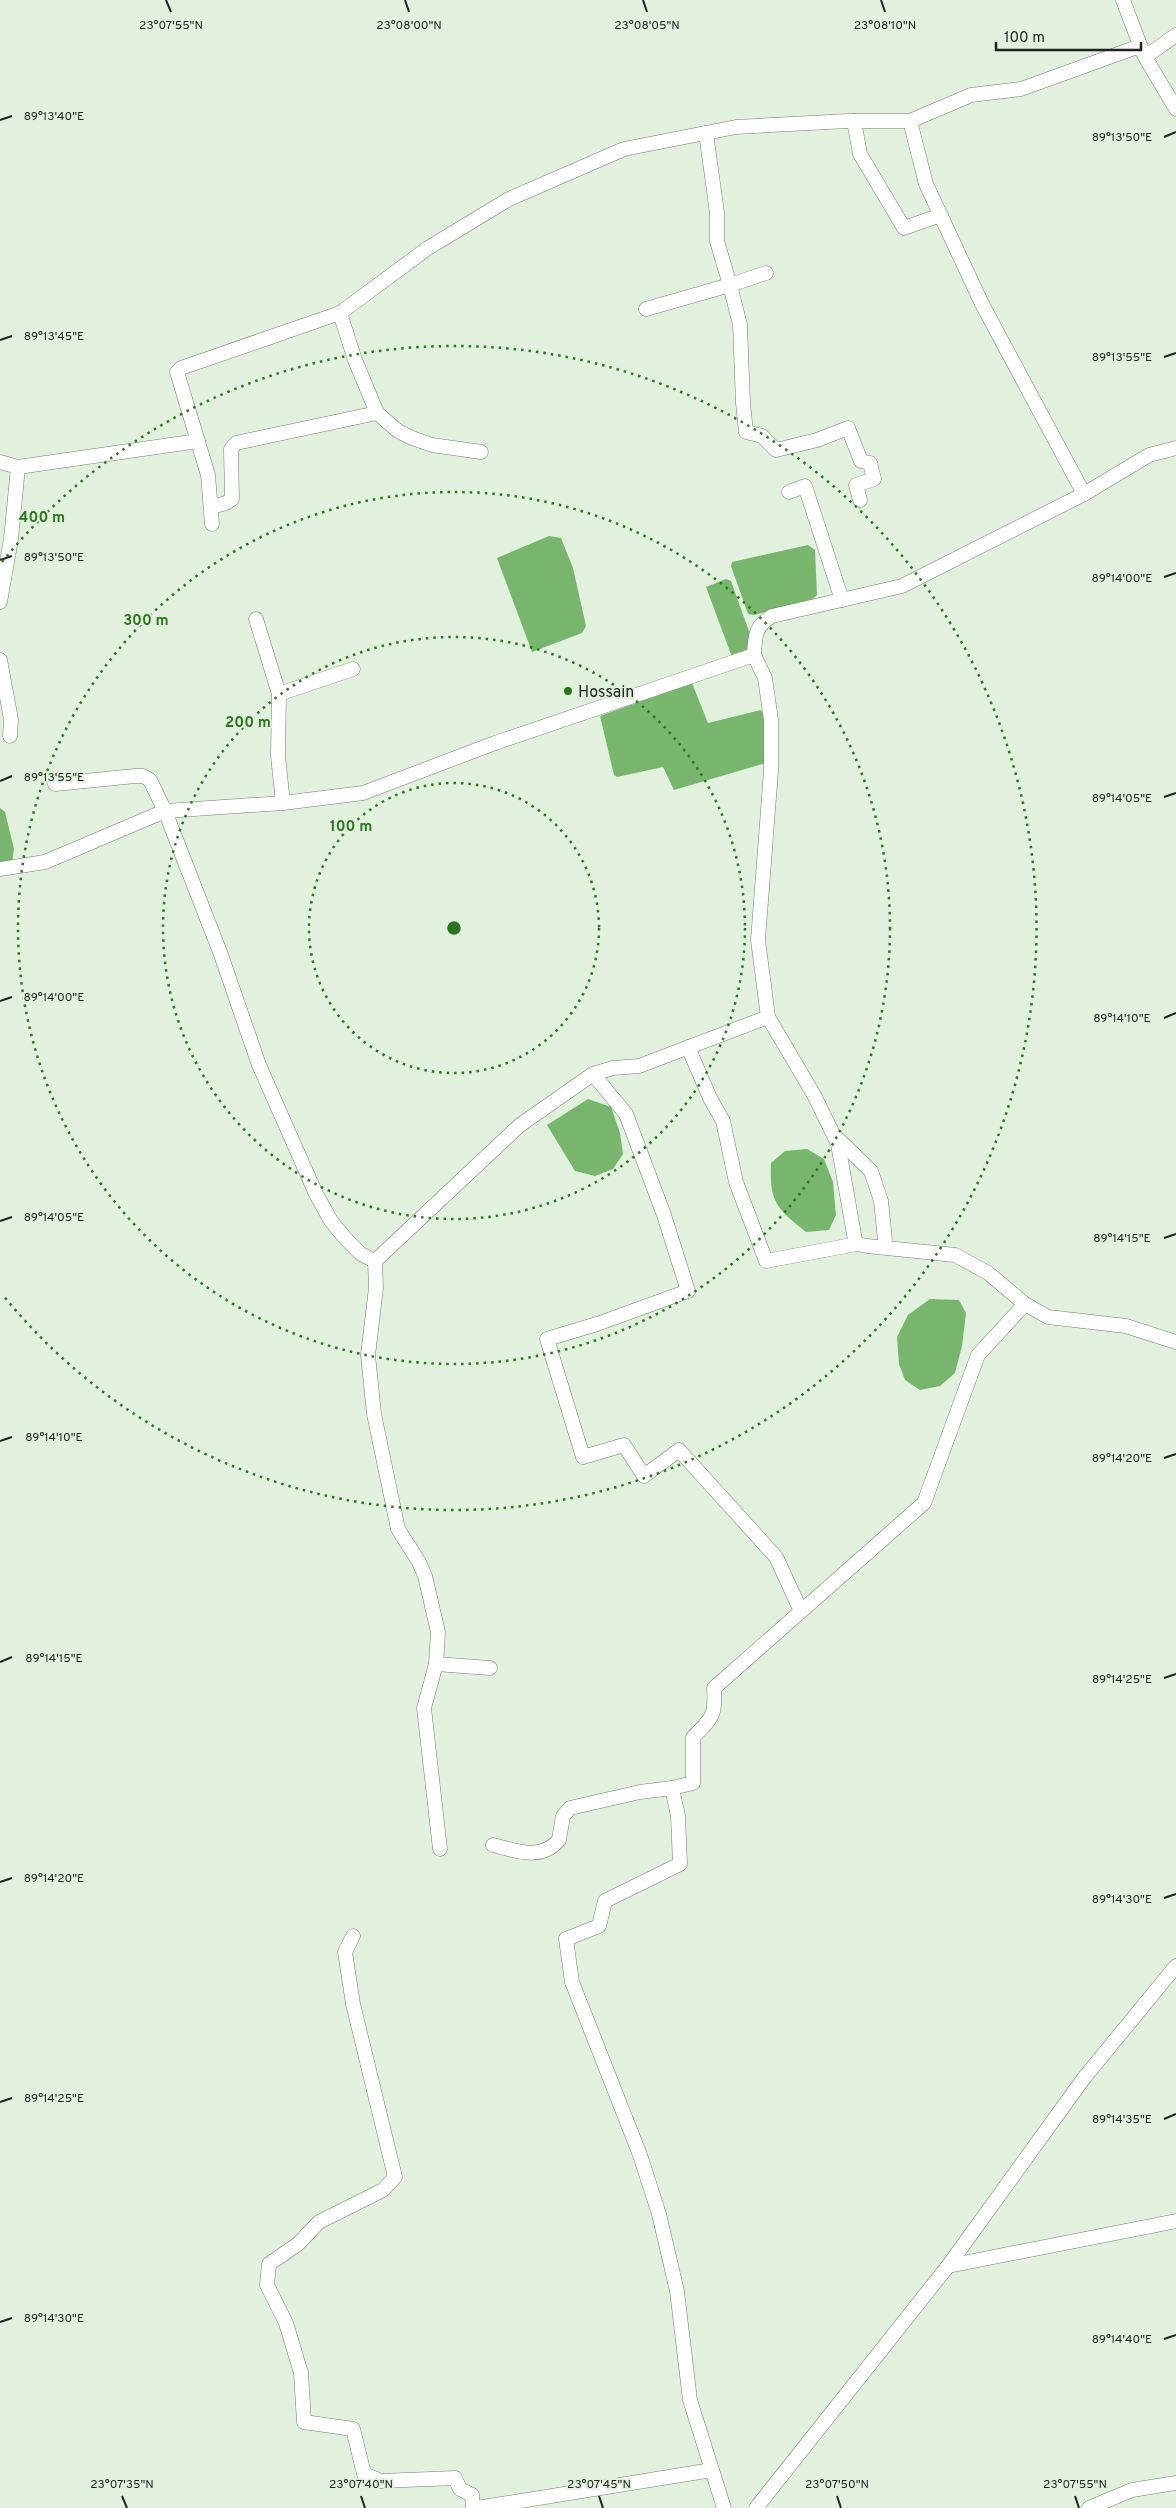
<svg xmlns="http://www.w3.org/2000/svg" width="1176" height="2508" font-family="Overpass,sans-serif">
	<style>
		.water { fill: #78b66e }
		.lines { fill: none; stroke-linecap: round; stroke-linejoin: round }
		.minor-casing { stroke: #707f6e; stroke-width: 15 }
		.minor { stroke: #fff; stroke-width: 14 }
		.ticks { fill: none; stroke: #1f241e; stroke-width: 2 }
		.ring { fill: none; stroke: #29761c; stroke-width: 2.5; stroke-dasharray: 2.5 5 }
		.poi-dot { fill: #29761c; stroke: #e1f1de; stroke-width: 2 }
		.labels { text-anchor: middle; stroke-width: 4; stroke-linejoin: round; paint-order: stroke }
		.poi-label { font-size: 16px; fill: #1f241e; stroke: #e1f1de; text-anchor: start }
		.ticks-label { font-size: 12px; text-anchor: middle; fill: #1f241e; stroke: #e1f1de; stroke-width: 4; stroke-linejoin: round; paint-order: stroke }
		.centre { fill: #29761c; stroke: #e1f1de; stroke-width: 2.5 }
		.ring-label { font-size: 15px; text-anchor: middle; font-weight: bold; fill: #29761c; stroke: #e1f1de; stroke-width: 4; stroke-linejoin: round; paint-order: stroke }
	</style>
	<rect width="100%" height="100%" fill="#e1f1de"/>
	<g class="water">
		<polygon points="549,536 561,538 573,568 586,626 582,633 532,652 497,558"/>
		<polygon points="808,545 815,550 817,595 813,599 754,615 748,614 731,566 732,562"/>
		<polygon points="726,579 731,581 750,634 748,649 732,657 706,587"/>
		<polygon points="692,683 708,723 761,710 764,717 766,763 674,790 663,767 617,777 614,775 600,716"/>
		<polygon points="0,808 5,812 14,849 12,863 0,865"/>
		<polygon points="588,1099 611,1107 620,1133 623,1154 613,1169 595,1176 575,1171 547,1125"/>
		<path d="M807 1149 824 1159 833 1182 836 1215 829 1230 806 1232C777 1209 769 1202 771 1163L785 1151Z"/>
		<polygon points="930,1299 959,1300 966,1313 962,1346 955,1373 940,1386 920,1390 905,1380 899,1364 897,1337 908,1315"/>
	</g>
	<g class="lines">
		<defs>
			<g id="minor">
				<polyline points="1123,0 1143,53"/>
				<polyline points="1176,35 1145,57 1176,109"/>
				<polyline points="854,121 860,154 904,228 941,215"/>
				<polyline points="766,273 730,285 740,325 743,403 746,432 762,436 776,450 817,440 848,428 861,461 870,463 874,479 856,485 860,500"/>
				<polyline points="646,309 730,285 717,241 717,213 706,133"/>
				<polyline points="340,313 355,360 377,413 398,431 412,438 432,445 481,452"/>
				<polyline points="0,462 18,467 198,441"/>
				<polyline points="789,492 805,486 842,600"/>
				<polyline points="1084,494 982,304 926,184 910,121 971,95 1021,89 1140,46"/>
				<polyline points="211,507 226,503 232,499 231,449 236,443 377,413"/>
				<polyline points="212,524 208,475 177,372 181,368 340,313 428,248 509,199 624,149 736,127 848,121 910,121"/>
				<polyline points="0,602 11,539 18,467"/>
				<polyline points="256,619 279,694 278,756 283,803"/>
				<polyline points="754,655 765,678 771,720 771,771 758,940 768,1017 814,1095 838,1144 855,1240 857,1244 867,1246 955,1255 988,1273 1025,1304 1048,1317 1126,1326 1176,1342"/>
				<polyline points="0,660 11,719 10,736"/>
				<polyline points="279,694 353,669"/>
				<polyline points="55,784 135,776 143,776 150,780 165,811 220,952 259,1065 316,1194 331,1221 345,1238 361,1254 375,1261 520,1125 593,1074 613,1068 639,1066 768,1017"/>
				<path d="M0 869 45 862 165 811 283 803 363 793 495 743 754 655C755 636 755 626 772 616L902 586 1084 494 1149 455 1176 448"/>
				<polyline points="688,1047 710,1098 723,1121 736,1182 766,1261 857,1244"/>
				<polyline points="593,1074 626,1114 664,1215 688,1291 597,1324 547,1339 583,1457 624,1445 644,1476 679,1450 776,1557 800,1609"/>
				<polyline points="835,1136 871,1171 881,1201 885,1240"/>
				<polyline points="375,1261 376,1288 368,1355 374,1414 398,1529 419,1562 425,1576 438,1632 436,1664 424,1708 440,1849"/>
				<polyline points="436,1664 490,1668"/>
				<path d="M493 1845C516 1851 541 1861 559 1840L563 1816 570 1808 640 1792 672 1788"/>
				<polyline points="353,1936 345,1952 353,2004 395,2177 383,2190 319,2222 298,2244 269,2264 267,2285 286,2323 301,2373 304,2422 353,2429 364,2474 381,2481 455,2478 460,2489 472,2495 473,2508"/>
				<polyline points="948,2266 1176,2221"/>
				<polyline points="477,2508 712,2470"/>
				<path d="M724 2508 690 2400 677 2291 659 2214 640 2155 572 1982 566 1939 599 1926 605 1901 680 1864 678 1816 672 1788 693 1783V1737C712 1719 716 1715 714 1688L924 1503 978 1355 1025 1304"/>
				<polyline points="756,2508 948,2266 1084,2078 1176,1966"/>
				<polyline points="1089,2508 1132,2490 1176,2483"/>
			</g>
		</defs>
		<use href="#minor" class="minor-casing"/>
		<use href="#minor" class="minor"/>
	</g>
	<path class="ticks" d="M166 0 171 12M405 0 409 12M643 0 647 12M881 0 885 12M0 120 12 116M1164 137 1176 132M0 340 12 336M1164 357 1176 353M0 560 12 556M1164 577 1176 573M0 781 12 776M1164 797 1176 793M0 1001 12 997M1164 1018 1176 1013M0 1221 12 1217M1164 1238 1176 1234M0 1441 12 1437M1164 1458 1176 1454M0 1662 12 1657M1164 1678 1176 1674M0 1882 12 1878M1164 1898 1176 1894M0 2102 12 2098M1164 2119 1176 2114M0 2322 12 2318M1164 2339 1176 2335M122 2496 127 2508M361 2496 365 2508M599 2496 603 2508M837 2496 841 2508M1075 2496 1079 2508"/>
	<g class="ring">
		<circle cx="454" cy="928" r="145"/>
		<circle cx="454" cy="928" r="291"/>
		<circle cx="454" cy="928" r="436"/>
		<path d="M2 562A582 582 0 1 1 2 1294"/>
	</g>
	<circle class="poi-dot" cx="568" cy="691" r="5"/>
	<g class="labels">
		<g class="poi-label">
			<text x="578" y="697">Hossain</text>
		</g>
	</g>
	<g class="ticks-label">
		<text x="171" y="29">23°07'55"N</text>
		<text x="647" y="29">23°08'05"N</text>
		<text x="885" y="29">23°08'10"N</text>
		<text x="409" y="29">23°08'00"N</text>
		<text x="54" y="120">89°13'40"E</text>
		<text x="1122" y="141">89°13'50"E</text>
		<text x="54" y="340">89°13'45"E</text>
		<text x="1122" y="361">89°13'55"E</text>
		<text x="54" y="561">89°13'50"E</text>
		<text x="1122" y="582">89°14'00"E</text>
		<text x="54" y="781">89°13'55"E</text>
		<text x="1122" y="802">89°14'05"E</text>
		<text x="54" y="1001">89°14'00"E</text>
		<text x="1122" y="1022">89°14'10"E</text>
		<text x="54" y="1221">89°14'05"E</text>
		<text x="1122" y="1242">89°14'15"E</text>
		<text x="54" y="1441">89°14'10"E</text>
		<text x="1122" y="1462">89°14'20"E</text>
		<text x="54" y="1662">89°14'15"E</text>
		<text x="1122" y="1683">89°14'25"E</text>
		<text x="54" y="1882">89°14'20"E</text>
		<text x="1122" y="1903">89°14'30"E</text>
		<text x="54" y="2102">89°14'25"E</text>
		<text x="1122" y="2123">89°14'35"E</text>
		<text x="54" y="2322">89°14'30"E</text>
		<text x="1122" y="2343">89°14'40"E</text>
		<text x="122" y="2488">23°07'35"N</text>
		<text x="361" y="2488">23°07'40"N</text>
		<text x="599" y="2488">23°07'45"N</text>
		<text x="837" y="2488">23°07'50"N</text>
		<text x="1075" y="2488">23°07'55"N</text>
	</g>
	<circle cx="454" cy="928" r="8" class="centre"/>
	<g class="ring-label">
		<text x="42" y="522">400 m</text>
		<text x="146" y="625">300 m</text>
		<text x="248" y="727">200 m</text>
		<text x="351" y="831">100 m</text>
	</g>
	<path d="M996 42v8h145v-8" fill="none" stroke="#1f241e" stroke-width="2.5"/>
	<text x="1004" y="42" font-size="15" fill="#1f241e" stroke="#e1f1de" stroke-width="4" paint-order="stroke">100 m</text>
</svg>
